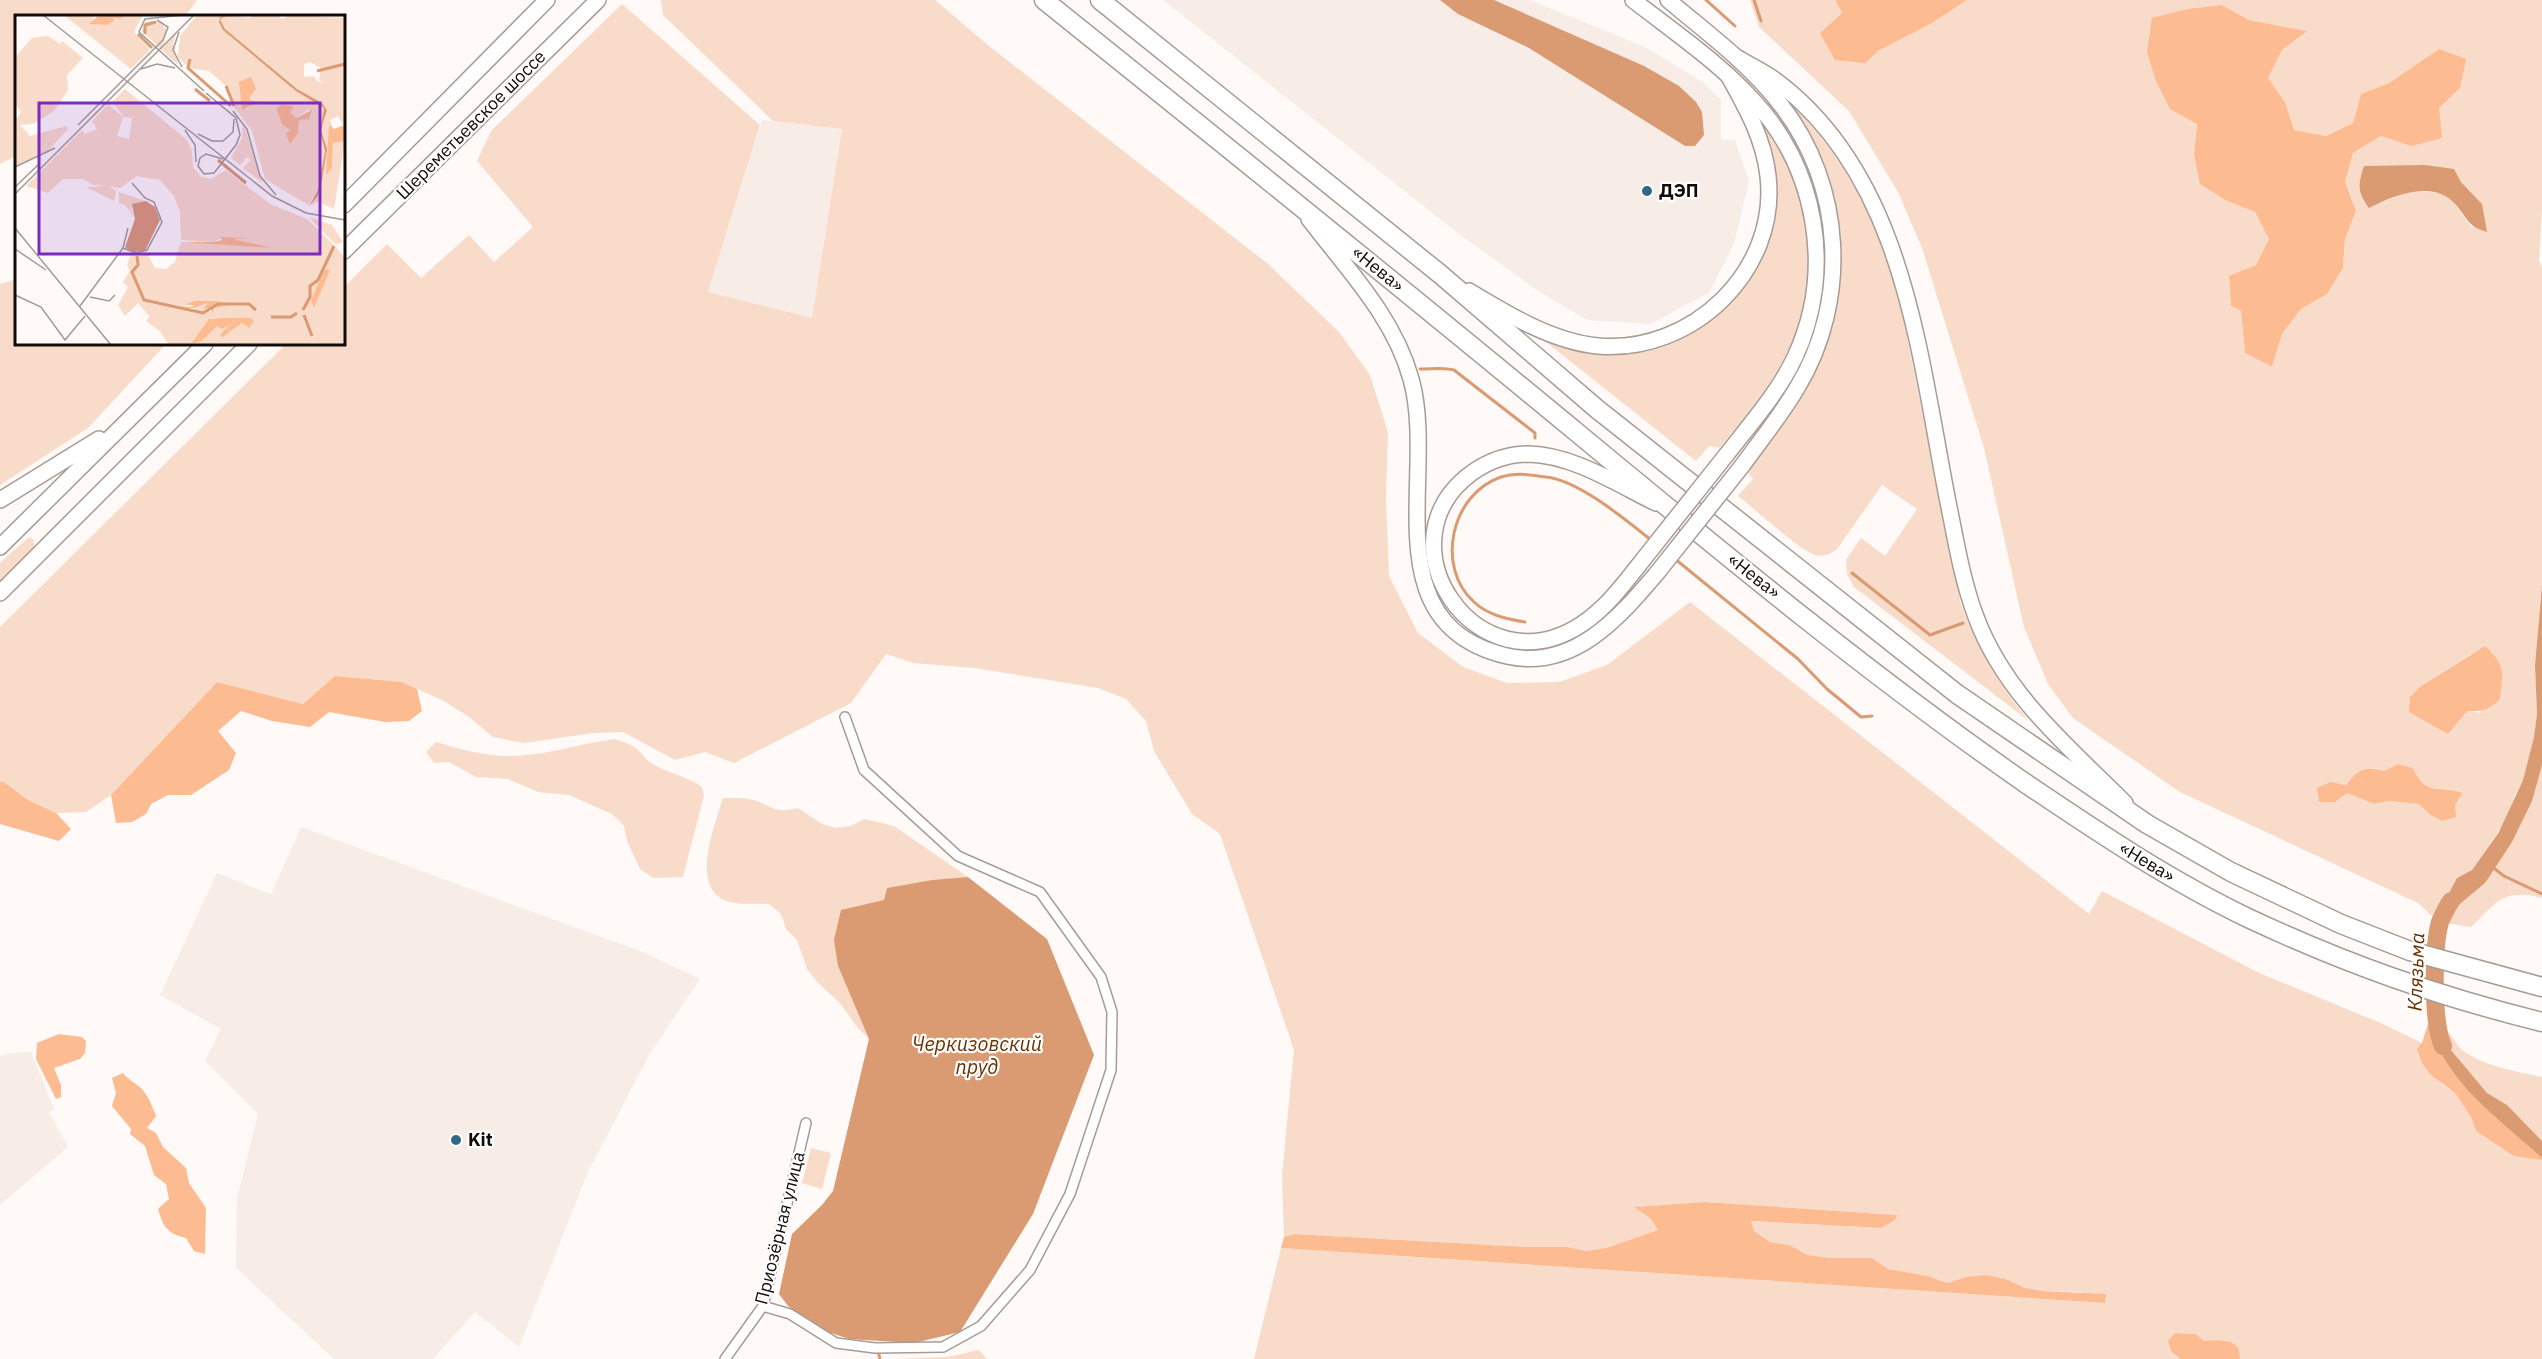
<svg xmlns="http://www.w3.org/2000/svg" width="2542" height="1359" font-family="'IBM Plex Sans',sans-serif">
	<style>
		.built { fill: #f8ece6 }
		.green { fill: #f9dbc9; fill-rule: evenodd }
		.forest { fill: #fcbb91 }
		.water { fill: #da9a72 }
		.lines { fill: none; stroke-linecap: round; stroke-linejoin: round }
		.stream { stroke: #da9a72; stroke-width: 3 }
		.river { stroke: #da9a72; stroke-width: 18 }
		.street-casing { stroke: #a79c95; stroke-width: 12 }
		.primary-casing { stroke: #a79c95; stroke-width: 18 }
		.highway-casing { stroke: #a79c95; stroke-width: 21 }
		.street { stroke: #fff; stroke-width: 9 }
		.primary { stroke: #fff; stroke-width: 15 }
		.highway { stroke: #fff; stroke-width: 18 }
		.primary-bridge-casing { stroke: #a79c95; stroke-width: 18; stroke-linecap: butt }
		.primary-bridge { stroke: #fff; stroke-width: 15 }
		.poi-dot { fill: #316983; stroke: #fff; stroke-width: 2 }
		.labels { text-anchor: middle; stroke-width: 4.5; stroke-linejoin: round; paint-order: stroke }
		.street-label { font-size: 18px; fill: #100c0a; stroke: #fff }
		.poi-label { font-size: 18px; font-weight: bold; fill: #100c0a; stroke: #fff; text-anchor: start }
		.water-label { font-size: 20px; font-style: italic; fill: #6a3000; stroke: #fff }
		.inset-river { fill: none; stroke: #da9a72; stroke-width: 3 }
		.inset-road { fill: none; stroke: #9f9b98; stroke-width: 1.5 }
		.view { fill: #7b2cbf; fill-opacity: 0.15; stroke: #7b2cbf; stroke-width: 3 }
		.inset-edge { fill: none; stroke: #100c0a; stroke-width: 3 }
	</style>
	<rect width="100%" height="100%" fill="#fffaf7"/>
	<g class="built">
		<polygon points="1163,0 1530,0 1645,47 1703,82 1721,100 1721,139 1735,140 1749,181 1734,244 1709,293 1650,324 1587,320 1538,291 1455,231"/>
		<polygon points="762,120 842,129 812,319 708,292"/>
		<polygon points="301,827 643,952 700,979 649,1055 587,1174 519,1347 475,1312 433,1359 334,1359 236,1268 237,1198 258,1114 205,1061 221,1029 160,995 217,873 271,894"/>
		<polygon points="31,1052 54,1109 49,1112 68,1147 0,1205 0,1056 9,1053"/>
	</g>
	<g class="green">
		<polygon points="0,0 197,0 185,16 16,16 16,156 0,164"/>
		<polygon points="661,0 935,0 989,46 1268,264 1339,332 1370,375 1388,432 1386,498 1389,576 1418,633 1463,667 1507,683 1559,682 1607,665 1690,602 2089,914 2102,891 2259,973 2383,1024 2422,1043 2443,1085 2455,1093 2471,1117 2476,1131 2529,1157 2542,1160 2542,1359 2240,1359 2240,1353 2226,1340 2204,1341 2196,1334 2176,1333 2168,1341 2171,1351 2180,1359 1254,1359 1281,1248 2104,1303 2081,1292 2042,1291 2025,1288 2006,1279 1966,1277 1947,1283 1928,1276 1888,1269 1872,1258 1830,1258 1808,1255 1789,1245 1770,1242 1754,1231 1751,1221 1881,1228 1896,1215 1704,1202 1636,1207 1650,1218 1658,1230 1606,1248 1586,1251 1567,1247 1527,1247 1294,1234 1284,1237 1282,1175 1294,1050 1220,834 1192,814 1154,751 1146,721 1126,699 1098,688 975,668 913,663 886,654 851,703 734,763 705,752 675,760 623,732 593,733 524,743 493,737 469,717 444,701 402,682 335,676 303,704 217,682 111,795 86,812 56,813 28,800 4,782 0,782 0,627 286,344 344,344 344,287 387,244 421,278 469,235 494,262 533,227 477,161 491,131 622,4 760,125 708,292 812,318 842,129 773,121 663,15"/>
		<path d="M1750 0H1835L1842 13 1820 33 1866 63 1878 51 1932 23 1967 0H2542V211L2539 260 2542 268V585L2535 665 2537 714 2534 737 2523 780 2514 797 2507 819 2472 870 2457 878 2435 919 2418 903 2180 792 2073 718 2048 684 2024 627 1984 448 1922 248 1898 192 1849 111 1759 27ZM2222 5 2249 20 2306 31 2282 50 2268 78 2285 102 2294 130 2326 136 2353 123 2361 94 2389 83 2439 49 2460 88 2439 108 2411 146 2381 136 2353 153 2345 182 2356 211 2345 239 2343 268 2327 294 2301 309 2282 334 2272 367 2245 353 2241 311 2231 306 2229 277 2256 265 2269 239 2255 212 2227 201 2194 154 2197 124ZM2364 166 2454 169 2461 182 2482 204 2472 228 2454 203 2442 193 2412 191 2369 207ZM2471 654 2481 713 2467 711 2421 686ZM2399 764 2413 768C2428 799 2438 783 2463 793L2455 805 2429 814 2419 804 2389 801 2374 804 2347 793 2331 782 2346 785C2359 769 2364 766 2384 771Z"/>
		<path d="M1784 98C1849 159 1880 226 1902 312L1961 605C1978 649 1999 686 2029 721L1854 587 1847 574 1846 560 1861 538 1885 556 1917 509 1882 485 1837 549C1831 554 1824 557 1815 555 1798 549 1755 509 1738 496L1753 479 1747 470 1826 340 1834 314 1839 287 1840 263 1838 223 1831 191Z"/>
		<path d="M1754 112C1805 178 1828 264 1792 343 1774 382 1747 415 1719 448L1709 446 1696 461 1546 342C1627 367 1729 340 1762 255 1768 240 1775 222 1774 206 1773 196 1769 185 1767 175 1763 154 1759 133 1754 112Z"/>
		<polygon points="16,279 16,344 166,344 88,428 0,485 0,284"/>
		<polygon points="29,537 33,539 35,546 0,580 0,563"/>
		<path d="M614 739C624 742 633 744 640 752 643 755 646 760 650 762 666 774 686 775 702 787L704 795 683 877 653 878 640 869 627 841 624 826 612 814 569 795 538 792 508 779 476 777 449 762 434 763 426 752 436 742C460 749 484 756 509 756 544 756 579 744 614 739Z"/>
		<path d="M2542 765V898C2503 888 2497 902 2471 927L2445 923 2454 909 2485 883Z"/>
		<path d="M723 798C733 798 747 797 757 801 776 809 775 813 798 808L822 824 836 828 851 826 864 819 894 826 968 877 932 880 887 888 884 899 838 966 869 1039 858 1028 840 1003 817 982 807 969 797 940 786 929 781 914 769 904C754 903 735 906 722 899 691 882 716 822 723 798Z"/>
		<path d="M2441 1026C2453 1033 2454 1043 2462 1050 2485 1067 2515 1071 2542 1077V1141L2507 1105 2487 1093 2451 1050 2443 1038Z"/>
		<polygon points="811,1148 831,1153 822,1189 802,1183"/>
		<polygon points="979,1350 987,1359 892,1359 947,1357"/>
	</g>
	<g class="forest">
		<polygon points="1835,0 1967,0 1932,23 1878,51 1866,63 1835,60 1820,33 1842,13"/>
		<polygon points="2222,5 2249,20 2307,31 2282,50 2268,78 2285,102 2294,130 2326,136 2353,123 2361,94 2389,83 2439,49 2466,59 2460,88 2439,108 2442,138 2411,146 2381,136 2353,153 2345,182 2356,211 2345,239 2343,268 2327,294 2301,309 2282,334 2272,367 2245,353 2241,311 2231,306 2229,276 2256,265 2269,239 2255,212 2227,201 2200,184 2194,154 2197,124 2170,109 2156,81 2147,52 2152,18 2188,9"/>
		<path d="M2485 646C2506 665 2503 673 2500 699 2489 710 2482 712 2467 711L2448 734 2409 712 2410 697 2421 686Z"/>
		<polygon points="335,676 402,682 417,689 422,711 409,721 385,722 329,712 310,727 272,721 241,711 218,731 236,753 229,770 191,795 168,795 151,804 146,814 132,822 116,823 111,795 217,682 303,704"/>
		<path d="M2398 764 2413 768C2427 798 2437 784 2463 793L2455 805 2456 817 2442 821 2429 814 2419 804 2389 801 2374 804 2347 793 2335 802H2319L2317 788 2331 782 2346 785C2359 769 2363 766 2384 771Z"/>
		<polygon points="0,782 4,782 28,800 56,813 71,829 59,841 0,824"/>
		<path d="M2429 1021C2442 1080 2499 1119 2542 1158V1160L2514 1156 2476 1131 2471 1117 2455 1093 2431 1075 2422 1063 2417 1049 2422 1043Z"/>
		<polygon points="59,1034 82,1037 86,1041 85,1053 80,1059 54,1068 61,1085 61,1097 56,1099 36,1059 37,1043"/>
		<path d="M123 1073C128 1080 136 1083 142 1089 149 1097 152 1106 156 1116L147 1128 156 1133 163 1147 186 1168 189 1183 206 1208 205 1254 194 1251 186 1238C168 1234 163 1227 158 1209L169 1199 166 1184 154 1175 145 1146 130 1134 131 1129 112 1106 116 1093 112 1078Z"/>
		<polygon points="1704,1202 1897,1215 1895,1220 1881,1228 1751,1221 1754,1231 1770,1242 1789,1245 1808,1255 1830,1258 1872,1258 1888,1269 1928,1276 1947,1283 1966,1277 1986,1275 2006,1279 2025,1288 2042,1291 2106,1294 2105,1303 1281,1248 1284,1237 1294,1234 1527,1247 1567,1247 1586,1251 1606,1248 1658,1230 1650,1218 1634,1207"/>
		<path d="M2175 1333 2196 1334 2204 1341C2219 1340 2241 1337 2240 1359H2180L2171 1351 2168 1341Z"/>
	</g>
	<g class="water">
		<polygon points="1440,0 1494,0 1644,66 1679,86 1696,102 1702,112 1704,135 1695,146 1685,146 1529,48 1458,14"/>
		<path d="M2425 165 2454 169 2461 182 2482 204 2487 232C2467 226 2469 220 2456 205 2434 179 2395 195 2369 208 2357 191 2358 185 2364 166Z"/>
		<polygon points="2542,585 2542,765 2532,801 2512,842 2485,883 2454,909 2445,923 2435,919 2457,878 2472,870 2499,832 2523,780 2534,737 2537,714 2535,665"/>
		<polygon points="968,877 1047,939 1094,1055 1033,1214 960,1332 914,1343 849,1339 825,1331 788,1306 779,1294 792,1234 822,1205 833,1191 869,1039 838,966 834,940 841,910 884,900 887,888 932,880"/>
		<path d="M2429 1021 2441 1026 2443 1038 2451 1050 2487 1093 2507 1105 2542 1141V1158C2499 1119 2442 1080 2429 1021Z"/>
	</g>
	<g class="lines">
		<g class="stream">
			<polyline points="1706,0 1735,26"/>
			<polyline points="1754,0 1761,21"/>
			<path d="M1420 369C1432 369 1443 367 1454 370L1535 433V438"/>
			<polyline points="1675,559 1798,659 1827,689 1861,717 1872,716"/>
			<polyline points="1852,573 1930,635 1963,623"/>
			<path d="M1525 622C1506 619 1488 615 1474 602 1435 567 1451 494 1501 477 1516 472 1530 475 1546 477 1578 480 1626 520 1651 540"/>
			<polyline points="2491,866 2504,876 2542,894"/>
			<polyline points="878,1351 880,1359"/>
		</g>
		<path class="river" d="M2443 1046C2432 1023 2433 947 2440 922 2443 915 2447 907 2451 901"/>
		<defs>
			<g id="street">
				<polyline points="763,1306 790,1314 836,1343 875,1348 943,1347 981,1326 1030,1270 1070,1194 1111,1070 1112,1012 1101,977 1040,892 958,856 864,770 845,717"/>
				<polyline points="725,1359 763,1306 806,1123"/>
			</g>
			<g id="primary">
				<path d="M1633 0C1673 31 1718 62 1752 99 1817 167 1835 271 1795 357 1778 393 1751 423 1727 454"/>
				<path d="M1668 0C1707 33 1750 64 1781 105 1844 185 1850 301 1797 388 1781 415 1761 440 1742 466"/>
				<path d="M1736 57C1749 65 1763 71 1775 80 1905 176 1919 356 1948 502 1956 541 1962 580 1976 617 2005 695 2068 746 2125 803"/>
				<polyline points="344,205 547,0"/>
				<path d="M1309 219C1347 269 1394 317 1411 379 1438 474 1370 624 1507 656 1573 671 1619 618 1657 573"/>
				<polyline points="344,251 598,0"/>
				<path d="M1469 291C1507 314 1553 342 1598 346 1692 354 1779 271 1768 176 1764 139 1746 107 1728 75"/>
				<polyline points="0,500 99,439"/>
				<polyline points="0,547 205,344"/>
				<path d="M1642 561C1624 584 1606 608 1582 624 1478 693 1375 542 1473 472 1489 461 1509 454 1529 454 1573 455 1617 484 1656 503"/>
				<polyline points="0,593 249,344"/>
			</g>
			<g id="highway">
				<path d="M1044 0C1226 146 1407 292 1586 440 1730 559 1875 679 2028 785 2099 833 2171 881 2248 918 2346 964 2437 996 2542 1022"/>
				<polyline points="1100,0 1440,274 1597,409 1957,694 2147,824 2231,872 2341,924 2410,951 2542,987"/>
			</g>
		</defs>
		<use href="#street" class="street-casing"/>
		<use href="#primary" class="primary-casing"/>
		<use href="#highway" class="highway-casing"/>
		<use href="#street" class="street"/>
		<use href="#primary" class="primary"/>
		<use href="#highway" class="highway"/>
		<defs>
			<g id="primary-bridge">
				<polyline points="1642,561 1727,454"/>
				<polyline points="1657,573 1742,466"/>
			</g>
		</defs>
		<use href="#primary-bridge" class="primary-bridge-casing"/>
		<use href="#primary-bridge" class="primary-bridge"/>
	</g>
	<g class="poi-dot">
		<circle cx="1647" cy="191" r="6"/>
		<circle cx="456" cy="1140" r="6"/>
	</g>
	<g class="labels">
		<g class="street-label">
			<text transform="translate(471 125) rotate(-45)" y="6">Шереметьевское шоссе</text>
			<text transform="translate(1378 269) rotate(39)" y="6">«Нева»</text>
			<text transform="translate(1754 576) rotate(38)" y="6">«Нева»</text>
			<text transform="translate(2147 862) rotate(31)" y="6">«Нева»</text>
			<text transform="translate(780 1228) rotate(-76)" y="6">Приозёрная улица</text>
		</g>
		<g class="poi-label">
			<text x="1659" y="197">ДЭП</text>
			<text x="468" y="1146">Kit</text>
		</g>
		<g class="water-label">
			<text transform="translate(2416 972) rotate(-88)" y="7">Клязьма</text>
			<text x="977" y="1051">Черкизовский<tspan x="977" dy="23">пруд</tspan></text>
		</g>
	</g>
	<g transform="translate(15 15)">
		<rect width="330" height="330" fill="#fffaf7"/>
		<path d="M49 0H84L78 2 79 9 89 10 97 7 98 1 128 0 119 17 135 35 116 54ZM182 0H211L206 1 204 7 209 15 283 76 308 90 282 74 210 14 205 4 213 0 235 3 237 0H264L266 4 277 0 330 3V110L323 112 328 110 323 101 315 105 317 111 312 110 317 114 311 160 317 153 318 128 330 126 319 194 303 187 294 191 299 186 306 171 311 138V131L306 115 311 101 310 92 308 91 310 100 305 117 310 136 303 175 293 190 250 164 237 116 218 91 210 70 194 56 174 53 163 42 165 21ZM295 47 306 53 304 65 309 68 302 66 299 61 289 62V49ZM238 68 240 77 234 84 241 85 232 94 226 87V70ZM273 91 278 92 275 97 281 103 294 94V100L284 105 283 118 276 125 275 115 267 105ZM145 6 152 16 147 34 161 18 158 28 163 50 127 16 131 7ZM33 21 45 29 47 26 68 43 52 60 53 75 39 96 18 109 5 110 15 121 51 111 53 114 33 136 0 151V106L6 97 0 89V42L17 23ZM110 74 172 125 177 136 178 152 186 162 196 164 211 155 255 189 292 204 321 232 330 243V330H300L298 326 299 330H154L145 316 131 306 135 302 123 288 110 301 103 290 113 272 108 267 115 256 112 250 116 238H132L140 253 151 254 160 247 166 227 250 232 218 224H232L206 223 199 227 166 225 165 197 159 181 145 165 122 161 105 173 94 171 101 176 99 186 71 172H80L90 170H78L68 164H48L33 178 11 171 67 115 70 119 82 114 77 106 93 89 108 102 102 121 114 124 117 103 109 102 97 87ZM190 286H204L219 289 199 292V299L190 294 193 288 180 294 165 293ZM196 303 214 306 236 303 239 306 234 313 227 308 208 322 215 309 202 310 187 326 176 329ZM228 107 248 168 228 153 236 145 232 142 225 150 216 143 227 123ZM104 177 131 186 116 193 120 203 110 190 104 188ZM294 202 317 210 328 227 321 229 330 235 319 228Z" fill="#f9dbc9" fill-rule="evenodd"/>
		<path d="M84 0H112L104 4 98 2 99 6 92 10 74 9ZM236 62 241 74 234 84 243 87 227 95 224 67ZM266 89 279 92 275 97 281 103 297 95 294 104 284 105 283 118 275 129 271 119 275 115 267 109 262 94ZM314 109 319 114 330 110V126L318 128 317 153 311 160ZM205 222 234 223 218 224 257 233 166 227H199L207 225ZM310 254 315 255 299 293 296 285ZM180 286H202L220 289 199 293 198 300 195 293 188 294 193 288 180 293H165L180 291 171 289ZM208 303H236L239 306 234 313 227 308 208 322 205 320 215 309 207 314 202 311 187 326 176 329 194 304Z" fill="#fcbb91"/>
		<path d="M213 0 205 4 210 14 282 74 307 88 312 95 306 115 312 134 306 171 302 182 294 191 303 175 310 136 305 117 309 93 281 76 208 15 204 7 205 2ZM131 186 140 192 145 205 130 236 118 237 110 232 120 204 117 189Z" fill="#da9a72"/>
		<path class="inset-river" d="M123 19 137 33M130 19V10L141 7M175 44 173 53 216 91M302 56 330 49M211 71 219 91M180 74 195 86M203 145 231 168M122 241 123 250 117 257 129 285 188 298 203 289H234L241 295M288 295 295 282V271L303 265 319 231M289 300 297 321M256 302H276L282 298"/>
		<path class="inset-road" d="M28 0 257 181 291 198 330 205M168 0 130 4 124 17 189 76M142 5 153 12 148 25M164 17 158 35 167 52M126 54 142 49 160 53M191 78 221 103 225 120 221 130 199 158 189 159 183 151 185 143 191 139 208 144M218 96 232 114 245 161 261 180M63 110 148 25M170 115 180 130 181 147M183 119 197 126H208L218 117 219 104M0 152 40 133M0 172 23 150M0 179 179 0M0 213 96 330M108 233 121 238 132 235 147 207 139 187 130 183 117 168M0 234 31 255M0 280 26 292 50 325 70 301M75 282 94 286 100 280M65 291 108 233 113 213"/>
		<path class="view" d="M24 88H305V239H24Z"/>
		<rect width="330" height="330" class="inset-edge"/>
	</g>
</svg>
